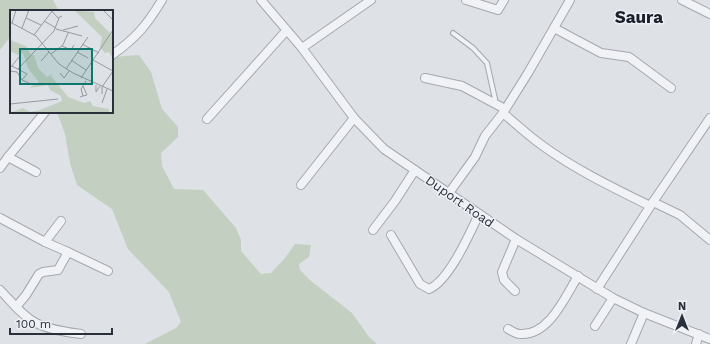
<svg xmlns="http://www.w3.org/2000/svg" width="710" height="344" font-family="'Work Sans',sans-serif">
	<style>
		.green { fill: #c3cfc0 }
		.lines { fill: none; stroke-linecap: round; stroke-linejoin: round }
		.service-casing { stroke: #a4a8af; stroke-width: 6 }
		.minor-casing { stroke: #a4a8af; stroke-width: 10 }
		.service { stroke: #f0f2f5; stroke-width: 4 }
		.minor { stroke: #f0f2f5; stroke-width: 8 }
		.labels { text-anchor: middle; stroke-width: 3; stroke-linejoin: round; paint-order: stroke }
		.street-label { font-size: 13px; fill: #292f3b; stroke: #edf0f4 }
		.district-label { font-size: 17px; font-weight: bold; fill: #1b202c; stroke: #edf0f4 }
		.inset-road { fill: none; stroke: #969aa2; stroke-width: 1 }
		.view { fill: #0f766e; fill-opacity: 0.15; stroke: #0f766e; stroke-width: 2 }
		.inset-edge { fill: none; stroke: #292f3b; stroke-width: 2 }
	</style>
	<rect width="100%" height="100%" fill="#dee1e6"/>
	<g class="green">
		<polygon points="0,0 53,0 59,11 11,11 11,36 0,50"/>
		<polygon points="139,55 151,72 162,109 178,127 178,137 161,153 162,166 174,189 203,190 236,228 241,240 241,251 261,274 271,273 285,258 295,244 311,245 309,257 299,264 300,270 311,281 352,313 369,337 377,344 145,344 176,328 181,322 169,292 128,249 112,209 77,185 70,163 65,134 57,112 112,112 112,57"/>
	</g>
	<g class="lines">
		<defs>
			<polyline id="service" points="453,33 473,48 487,63 495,99 495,103"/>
			<g id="minor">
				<polyline points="261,0 302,48 354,118 384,149 516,239 613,298 644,313 710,339"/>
				<polyline points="466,0 498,10 504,0"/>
				<polyline points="682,0 710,14"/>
				<polyline points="554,28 601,53 629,57 671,88"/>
				<polyline points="302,48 371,0"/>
				<path d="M112 55C136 38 147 25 162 0"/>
				<polyline points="425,78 462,86 505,109"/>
				<path d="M503 113C516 124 529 136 543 146 576 170 614 188 650 206"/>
				<polyline points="207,119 286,31"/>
				<polyline points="8,157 36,172"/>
				<polyline points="0,168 8,157 45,112"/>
				<polyline points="301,185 354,118"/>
				<polyline points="449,193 475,157 485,136 503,113 528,73 570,0"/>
				<polyline points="653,202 680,215 710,240"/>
				<polyline points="0,218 45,242 68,252 58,270 43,272 39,274 26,295 16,307"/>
				<polyline points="373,230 395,201 415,170"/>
				<path d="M391 235 420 284 429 289C449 281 470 233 479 214"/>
				<polyline points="45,242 61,221"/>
				<polyline points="68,252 108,271"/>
				<polyline points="597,289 653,202 710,118"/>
				<path d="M0 290C11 301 22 316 36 323 50 330 67 332 81 334"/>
				<polyline points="515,291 504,280 502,272 516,239"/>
				<polyline points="595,326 613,298"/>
				<path d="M508 329C512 331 516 334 520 334 549 336 565 297 578 276"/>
				<polyline points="631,344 644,313"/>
				<polyline points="696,344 699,334"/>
			</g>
		</defs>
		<use href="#service" class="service-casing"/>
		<use href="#minor" class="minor-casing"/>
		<use href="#service" class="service"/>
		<use href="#minor" class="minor"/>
	</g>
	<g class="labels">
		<g class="street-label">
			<text transform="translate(460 201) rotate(35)" y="5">Duport Road</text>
		</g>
		<g class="district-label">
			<text x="639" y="23">Saura</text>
		</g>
	</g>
	<g transform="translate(10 10)">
		<rect width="103" height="103" fill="#dee1e6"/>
		<path d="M64 0 84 2 85 8 103 26V49L99 42 95 43 90 37 92 27ZM0 30 16 36 21 45H24L28 58 37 67 42 64 41 66 58 87 74 93 80 91 83 96 99 99V103H0L13 98 20 102 30 100 52 91 51 86 40 80 38 75 19 78 29 72 18 58 13 43 8 45 0 41Z" fill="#c3cfc0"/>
		<path class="inset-road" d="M41 0 48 8 52 6M93 0 103 10M16 8 31 15M34 11 46 18M0 12 26 26 49 54 63 63 103 81M2 13 6 0M12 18 19 0M46 19 72 26M53 20 68 16M24 25 43 0M72 34 89 43M52 36 61 40 64 35M67 42 78 48M41 44 53 35 58 23M61 50 76 60M83 50 103 61 92 77V84M31 51 39 42M2 56 17 64 12 70M1 57 9 47M8 59 44 21 49 8M56 59 78 27M0 61 7 62 12 70 19 73M50 63 54 68 59 61M71 68 103 20M86 75V82L90 76M73 76 77 85 73 86M70 87 73 86 71 79 76 71M92 93 97 79M0 94 48 89"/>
		<path class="view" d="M10 39H82V74H10Z"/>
		<rect width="103" height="103" class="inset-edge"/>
	</g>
	<g transform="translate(682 316)" stroke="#edf0f4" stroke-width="3" paint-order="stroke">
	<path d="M0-3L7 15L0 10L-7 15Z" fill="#292f3b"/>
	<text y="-6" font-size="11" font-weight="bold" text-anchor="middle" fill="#292f3b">N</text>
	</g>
	<path d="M10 328v6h102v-6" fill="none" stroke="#292f3b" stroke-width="2"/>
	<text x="16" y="328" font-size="12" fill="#292f3b" stroke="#edf0f4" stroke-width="3" paint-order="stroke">100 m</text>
</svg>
